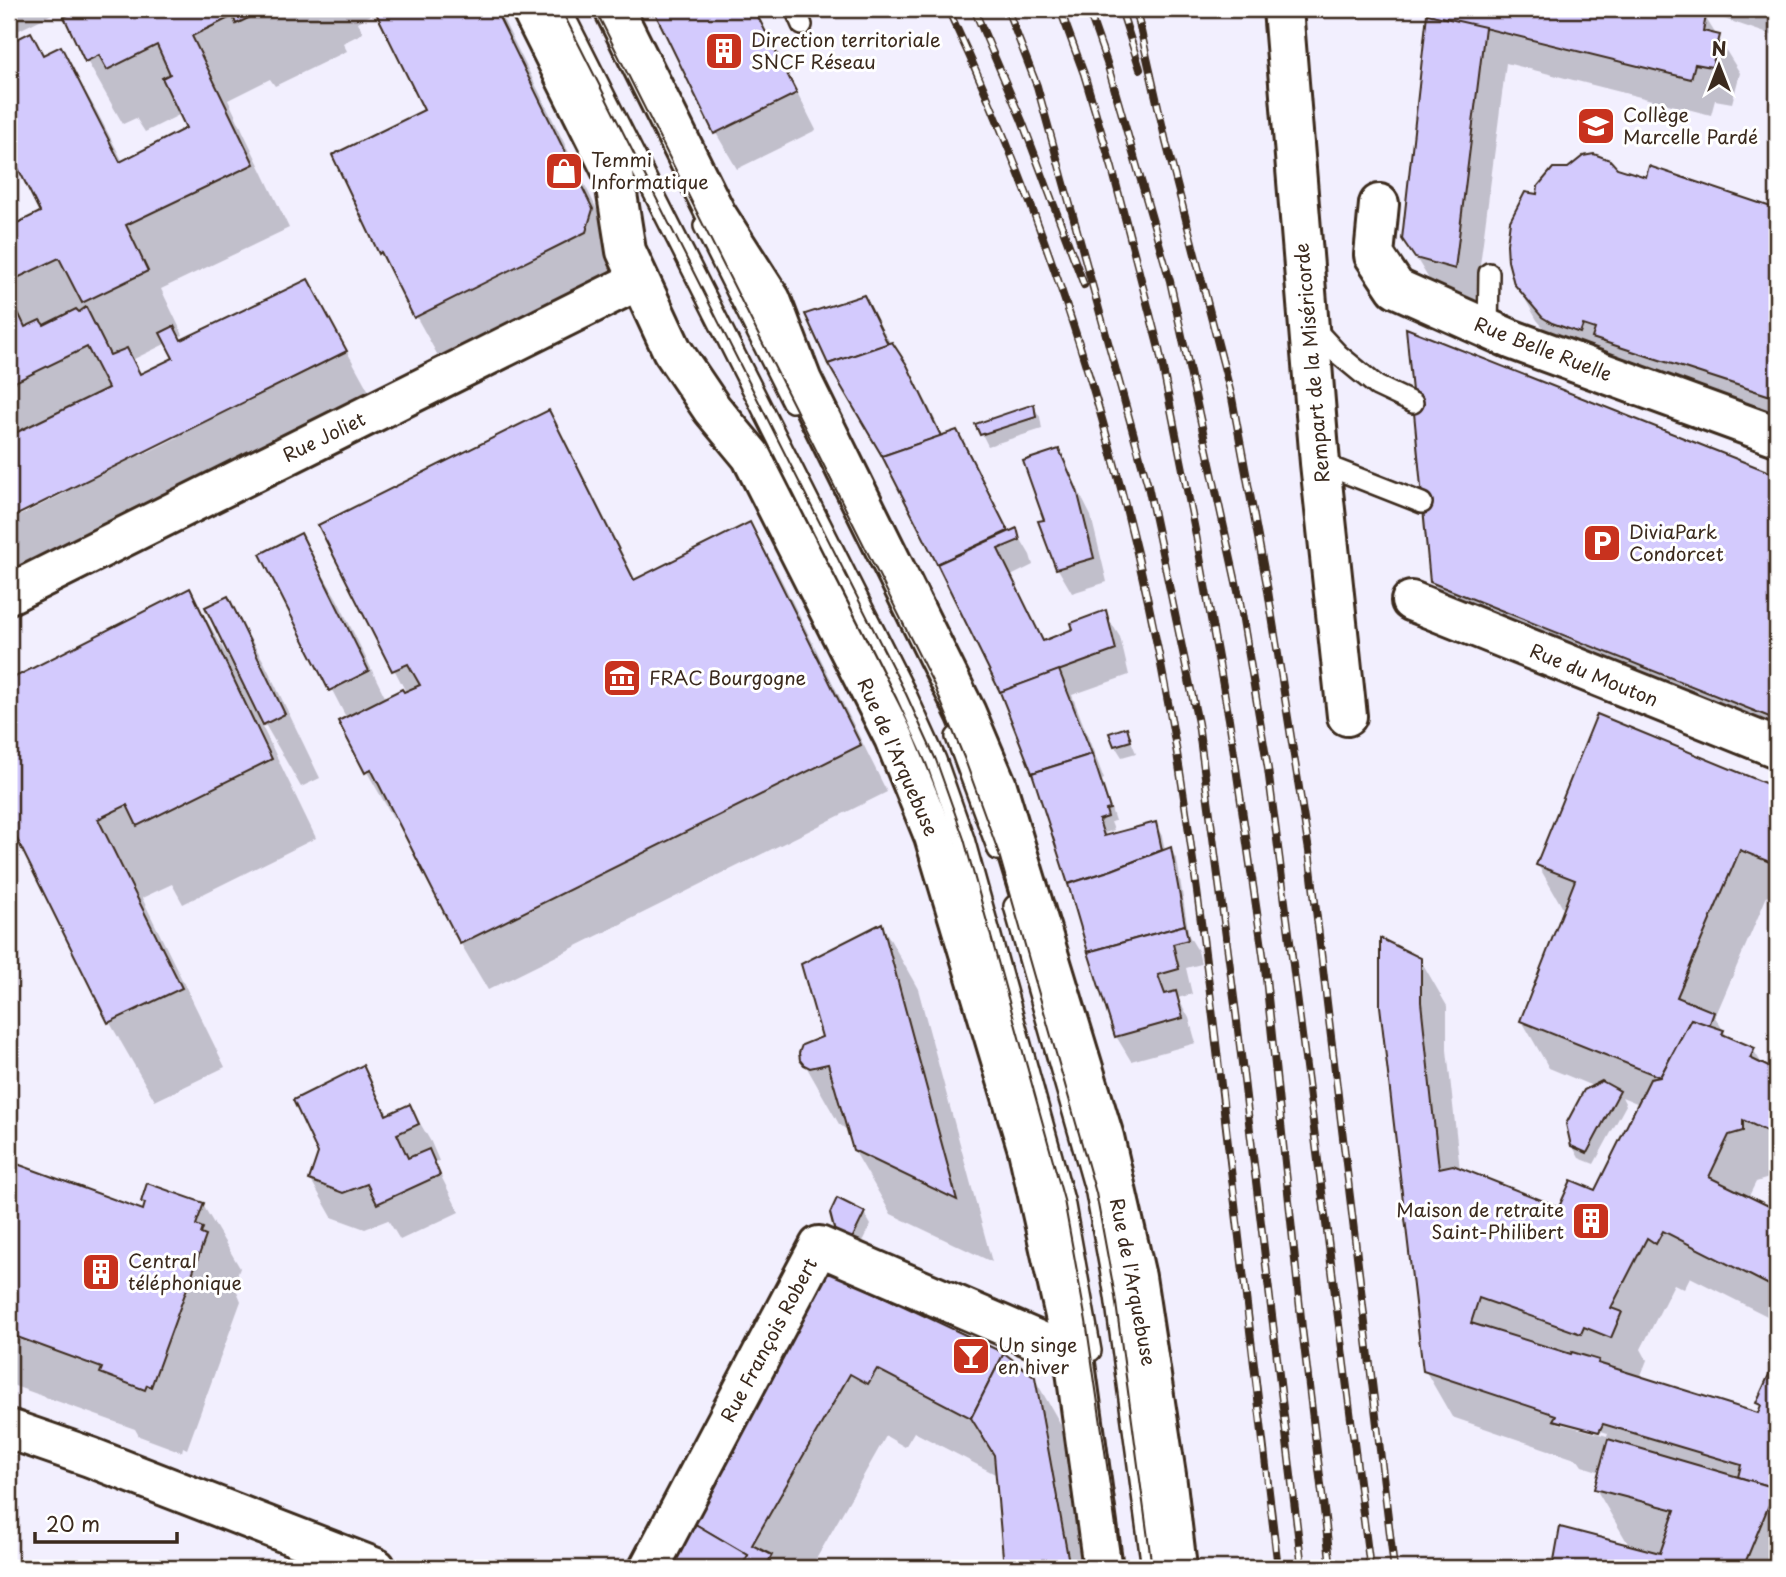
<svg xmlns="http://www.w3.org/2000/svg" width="1786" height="1577" font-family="'Playpen Sans',sans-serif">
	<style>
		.shadow { fill: #0003; fill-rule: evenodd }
		.building { fill: #d3cafd; stroke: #3b2a1e; stroke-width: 2 }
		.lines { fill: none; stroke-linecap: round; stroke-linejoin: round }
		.lane-casing { stroke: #3b2a1e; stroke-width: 24 }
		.street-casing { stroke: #3b2a1e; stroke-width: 44 }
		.secondary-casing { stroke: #3b2a1e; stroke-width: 44 }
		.lane { stroke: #fff; stroke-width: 19 }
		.street { stroke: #fff; stroke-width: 38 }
		.secondary { stroke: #fff; stroke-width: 38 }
		.tram { stroke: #3b2a1e; stroke-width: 2 }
		.rail-casing { stroke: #3b2a1e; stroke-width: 8 }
		.rail { stroke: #fff; stroke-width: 5; stroke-dasharray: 16; stroke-linecap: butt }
		.labels { text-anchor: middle; stroke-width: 6; stroke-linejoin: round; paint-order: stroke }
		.poi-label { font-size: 19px; fill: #3b2a1e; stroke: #fff; text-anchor: start }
		.street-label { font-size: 19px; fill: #3b2a1e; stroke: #fff }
	</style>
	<rect width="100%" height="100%" fill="#f2effe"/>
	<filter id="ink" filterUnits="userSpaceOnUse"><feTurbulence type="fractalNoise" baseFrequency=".0143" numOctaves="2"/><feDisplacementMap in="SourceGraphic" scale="14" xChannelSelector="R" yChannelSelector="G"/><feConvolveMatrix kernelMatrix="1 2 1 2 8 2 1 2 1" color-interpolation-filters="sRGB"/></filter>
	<g filter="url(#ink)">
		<g class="shadow">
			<polygon points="9,9 62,9 9,35"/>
			<path d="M83 9H498L629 274 452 381 381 253 334 156 426 111 377 12 358 22 363 33 343 43 347 51 275 86 270 79 228 100 289 228 161 289 183 335 178 337 181 342 308 281 382 415 9 601V521L67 492 65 489 9 517V229L42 213 9 146V45L31 34 44 57 61 48 97 112 123 162 188 129 181 114 145 132 136 118 123 124 87 61 66 18ZM167 343 175 359 141 375 132 360ZM178 433V437L140 456 139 453Z"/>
			<polygon points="655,9 755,9 816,130 737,169 716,133"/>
			<polygon points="1430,9 1680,9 1705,17 1740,73 1732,103 1715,100 1711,115 1506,63 1475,304 1438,294 1404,238"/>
			<polygon points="1710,9 1777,9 1777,37 1713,15"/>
			<polygon points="1650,168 1777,211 1777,427 1565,353 1537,320 1516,283 1538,196 1616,169 1647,179"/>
			<polygon points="863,298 927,403 943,437 957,433 1010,533 1016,531 1030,555 1033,565 1011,576 1044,643 1076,630 1105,613 1120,637 1129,675 1072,695 1104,779 1102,780 1115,821 1111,822 1114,830 1105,833 1106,837 1155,824 1162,836 1165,850 1170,849 1177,860 1189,936 1198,951 1201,964 1186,968 1192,994 1178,998 1189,1018 1196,1043 1131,1061 1116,1036 1034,773 1002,691 939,563"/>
			<polygon points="1408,330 1777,477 1777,755 1459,629 1432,581"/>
			<polygon points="1033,406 1040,417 1042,429 988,446 982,434"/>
			<polygon points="548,412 575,459 636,581 750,524 777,571 887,792 488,990 461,944 397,817 394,819 367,772 341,722 347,719 262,555 300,535 337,599 386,699 406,692 320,526"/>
			<polygon points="1058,451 1091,516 1107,582 1072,593 1058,569 1040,522 1046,521"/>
			<polygon points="190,591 232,664 235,663 227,599 264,662 320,778 301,787 262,719 259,720 316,838 183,904 172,884 142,898 225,1067 155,1101 110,1023 9,819 9,682"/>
			<path d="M1598 716 1777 790V900L1767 896 1715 1017 1728 1038 1753 1049 1763 1066 1777 1073V1169L1770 1165 1769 1178 1756 1182 1748 1198 1777 1212V1321L1690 1277 1684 1289 1674 1284 1641 1349 1647 1360 1640 1378 1759 1416 1761 1408 1758 1403 1777 1362V1568H1556L1555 1565 1630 1547 1596 1489 1601 1472 1582 1466 1578 1460 1452 1417 1425 1370 1420 959 1447 1006V1050L1460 1170 1560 1210 1596 1192 1639 1104 1622 1097 1626 1105 1594 1164 1579 1158 1572 1145 1595 1087 1549 1068 1522 1021 1565 912 1538 865ZM1557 1419 1608 1433 1607 1436 1557 1423Z"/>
			<polygon points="1126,729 1136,753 1122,757 1115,746"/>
			<polygon points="882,925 918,989 992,1262 891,1214 854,1150 847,1130 839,1124 802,1059 824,1038"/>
			<polygon points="9,1032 16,1044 9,1064"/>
			<polygon points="362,1067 389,1116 410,1106 431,1142 439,1161 434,1162 459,1212 400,1240 388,1220 365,1229 332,1217 311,1180"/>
			<polygon points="9,1163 144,1212 146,1206 143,1202 203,1205 240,1268 234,1284 241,1301 187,1449 183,1447 182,1452 139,1436 135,1429 9,1384"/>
			<polygon points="864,1213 871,1225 857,1254 845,1248"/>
			<polygon points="825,1275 1034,1378 1071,1442 1094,1568 1005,1568 997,1475 914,1432 905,1447 886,1436 811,1568 658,1568"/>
			<polygon points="856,1564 873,1568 855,1568"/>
		</g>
		<g class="building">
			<polygon points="80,9 267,9 236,24 233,16 192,36 254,164 126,225 148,271 82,303 59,258 9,282 9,227 40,212 9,150 9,43 31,32 43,55 61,46 120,162 186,128 162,78 170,74 157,45 107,70 99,55 85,62 64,17"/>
			<polygon points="374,9 495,9 593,209 586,232 414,318 381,252 379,254 332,155 424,110"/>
			<polygon points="653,9 754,9 797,93 714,134"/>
			<polygon points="1428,9 1681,9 1706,16 1703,31 1720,35 1712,67 1695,64 1691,79 1427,14"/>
			<polygon points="1427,14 1485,27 1455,269 1415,258 1402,239"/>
			<polygon points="1594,154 1610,160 1617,168 1646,177 1649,166 1777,209 1777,398 1592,338 1595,329 1583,325 1580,333 1552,323 1542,317 1514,284 1508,261 1507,244 1510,221 1525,192 1537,194 1538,186 1553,168 1568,168 1583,156"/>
			<polygon points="308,279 347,351 9,519 9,436 108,388 87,347 9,385 9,293 25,327 40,320 44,325 76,309 79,312 86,307 110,355 127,348 140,374 173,358 160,333 174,326 181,340"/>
			<polygon points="864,295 888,344 828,364 805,314"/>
			<polygon points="1406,328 1777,475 1777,720 1430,582"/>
			<polygon points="892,342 907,365 941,436 882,456 828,364"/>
			<polygon points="1034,404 1036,417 980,435 975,424"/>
			<polygon points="549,410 634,580 750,522 861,745 460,944 371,769 365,773 338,721 402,689 404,692 420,685 408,664 392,671 318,525"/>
			<polygon points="957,430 1008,531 937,564 882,456"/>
			<polygon points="1059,449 1077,490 1094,558 1056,569 1038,521 1044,520 1023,461"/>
			<polygon points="1017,528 1020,540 998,549 1043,641 1073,629 1071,623 1106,610 1116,650 1000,692 937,564"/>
			<polygon points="301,533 369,671 329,691 260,554"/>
			<polygon points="190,588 272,759 137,826 127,805 98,819 182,988 108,1023 9,823 9,680"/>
			<polygon points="228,596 285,714 263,725 205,607"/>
			<polygon points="1059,670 1092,754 1032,773 1000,692"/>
			<polygon points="1597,714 1777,788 1777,865 1740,850 1677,997 1714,1012 1709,1026 1691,1019 1660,1077 1520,1021 1575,880 1536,865"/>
			<polygon points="1127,727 1131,741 1114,746 1109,733"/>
			<polygon points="1092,754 1110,809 1106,810 1108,817 1099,820 1104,836 1156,822 1162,850 1112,870 1068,884 1032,773"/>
			<polygon points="1171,847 1185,925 1088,952 1068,884 1112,870"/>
			<polygon points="882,923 957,1200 853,1150 828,1064 810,1068 804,1065 800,1060 799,1053 802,1045 822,1037 801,964"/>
			<polygon points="1185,925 1188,940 1173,944 1179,969 1158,975 1165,994 1176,991 1183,1018 1115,1037 1088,952"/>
			<polygon points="1380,938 1421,958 1421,1002 1439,1168 1453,1165 1559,1207 1571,1180 1595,1190 1650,1079 1660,1077 1691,1019 1724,1030 1722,1034 1755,1048 1750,1058 1777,1071 1777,1136 1743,1120 1743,1131 1729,1135 1709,1177 1777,1210 1777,1289 1663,1231 1656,1244 1647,1238 1611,1308 1622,1312 1611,1338 1584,1327 1581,1334 1479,1298 1471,1323 1571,1354 1572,1352 1599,1360 1598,1363 1758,1413 1761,1405 1756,1403 1777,1357 1776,1488 1738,1477 1741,1465 1603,1424 1599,1432 1553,1420 1556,1415 1423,1371 1380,1006"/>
			<polygon points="363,1065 386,1115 410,1104 419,1124 397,1134 408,1158 429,1149 440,1175 377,1204 367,1184 343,1193 309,1180 318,1153 293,1100"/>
			<polygon points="1602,1081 1620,1091 1587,1153 1571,1146 1566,1124 1584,1090"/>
			<polygon points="9,1161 143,1210 145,1203 141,1202 147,1183 204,1203 196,1225 203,1228 201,1234 206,1236 151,1387 147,1385 145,1390 100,1373 102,1368 9,1334"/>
			<polygon points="837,1198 865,1212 850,1243 836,1236 830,1213"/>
			<polygon points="824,1274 835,1274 1004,1353 971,1418 877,1369 868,1384 850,1374 752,1545 772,1555 765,1568 758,1568 744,1562 748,1555 685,1518"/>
			<polygon points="1004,1353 1035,1377 1070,1568 1004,1568 994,1455 971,1418"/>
			<polygon points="1608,1439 1776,1488 1743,1568 1563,1568 1553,1566 1560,1527 1660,1553 1675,1510 1594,1489"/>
			<polygon points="685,1518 748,1555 744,1562 758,1568 656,1568"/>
		</g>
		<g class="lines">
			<defs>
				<g id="lane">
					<polyline points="561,9 906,694 936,760 964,839 1064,1200 1091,1351"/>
					<polyline points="795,9 802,25"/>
					<polyline points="704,226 792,402"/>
					<polyline points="1312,326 1338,354 1377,386 1413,403"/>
					<polyline points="1488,329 1489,273"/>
					<polyline points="1320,463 1422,503"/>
					<polyline points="956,737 998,850"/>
					<polyline points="1014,906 1096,1193 1115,1296 1152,1568"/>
				</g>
				<g id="street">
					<polyline points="1283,9 1320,463 1347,716"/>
					<polyline points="1379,204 1374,255 1396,288 1513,340 1777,436"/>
					<polyline points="9,594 639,280"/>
					<polyline points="1411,601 1777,748"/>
					<polyline points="9,1429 90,1457 376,1568"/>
					<polyline points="649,1568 819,1246 1074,1356"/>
				</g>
				<g id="secondary">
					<polyline points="531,9 614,175 626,251 672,350 712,409 751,456 894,738 934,836 1028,1150 1074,1356 1103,1568"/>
					<polyline points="614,9 716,214 771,300 802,381 966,713 997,786 1104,1137 1136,1277 1166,1475 1177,1568"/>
				</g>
			</defs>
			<use href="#lane" class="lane-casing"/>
			<use href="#street" class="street-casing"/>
			<use href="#secondary" class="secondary-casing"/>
			<use href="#lane" class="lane"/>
			<use href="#street" class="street"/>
			<use href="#secondary" class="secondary"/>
			<g class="tram">
				<polyline points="561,9 906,694 936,760 964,839 1064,1200 1086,1321 1122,1568"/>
				<polyline points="595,9 934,685 965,760 998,851 1096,1193 1115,1296 1152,1568"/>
			</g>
			<defs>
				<g id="rail">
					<path d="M948 9C1053 233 1127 470 1170 713 1187 806 1198 899 1210 992 1234 1184 1254 1376 1278 1568"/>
					<polyline points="974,9 1022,121 1084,285"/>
					<polyline points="1007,9 1037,86 1148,486 1198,723 1236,1013 1302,1568"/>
					<polyline points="1060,9 1084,74 1112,168 1159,349 1196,535 1229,719 1265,968 1302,1328 1331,1568"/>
					<polyline points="1088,9 1107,63 1170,281 1239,596 1268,769 1370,1568"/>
					<polyline points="1121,9 1140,69"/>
					<polyline points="1136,9 1166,142 1232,398 1268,591 1309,851 1394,1568"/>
				</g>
			</defs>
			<use href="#rail" class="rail-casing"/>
			<use href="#rail" class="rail"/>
		</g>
	</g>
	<defs>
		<symbol id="building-square" viewBox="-11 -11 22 22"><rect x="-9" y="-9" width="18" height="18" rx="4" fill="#c8321e" stroke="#fff"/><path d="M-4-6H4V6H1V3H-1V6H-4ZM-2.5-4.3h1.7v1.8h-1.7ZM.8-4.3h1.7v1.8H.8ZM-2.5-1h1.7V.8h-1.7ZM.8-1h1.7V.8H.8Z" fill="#fff"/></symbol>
		<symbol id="school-square" viewBox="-11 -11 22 22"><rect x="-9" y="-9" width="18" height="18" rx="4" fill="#c8321e" stroke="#fff"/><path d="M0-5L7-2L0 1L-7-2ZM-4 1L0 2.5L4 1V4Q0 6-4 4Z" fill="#fff"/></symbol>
		<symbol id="shop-square" viewBox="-11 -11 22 22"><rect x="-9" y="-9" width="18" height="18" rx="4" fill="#c8321e" stroke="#fff"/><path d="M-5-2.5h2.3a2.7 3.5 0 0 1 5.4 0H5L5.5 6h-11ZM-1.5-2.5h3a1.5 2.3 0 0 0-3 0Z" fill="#fff"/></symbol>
		<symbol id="parking-square" viewBox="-11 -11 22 22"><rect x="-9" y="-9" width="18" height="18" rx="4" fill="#c8321e" stroke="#fff"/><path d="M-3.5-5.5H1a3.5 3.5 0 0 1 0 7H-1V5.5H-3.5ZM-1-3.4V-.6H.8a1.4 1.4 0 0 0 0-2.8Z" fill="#fff"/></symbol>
		<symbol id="museum-square" viewBox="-11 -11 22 22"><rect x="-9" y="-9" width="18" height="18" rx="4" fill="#c8321e" stroke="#fff"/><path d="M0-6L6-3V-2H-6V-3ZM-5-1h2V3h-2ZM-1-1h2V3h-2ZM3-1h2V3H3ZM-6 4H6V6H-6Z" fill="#fff"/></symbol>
		<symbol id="bar-square" viewBox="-11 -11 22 22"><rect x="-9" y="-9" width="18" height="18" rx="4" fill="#c8321e" stroke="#fff"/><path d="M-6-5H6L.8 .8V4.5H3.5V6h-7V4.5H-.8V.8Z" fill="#fff"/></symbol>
	</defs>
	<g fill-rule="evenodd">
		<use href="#building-square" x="702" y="29" width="44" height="44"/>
		<use href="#school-square" x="1574" y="104" width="44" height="44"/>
		<use href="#shop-square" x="542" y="149" width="44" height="44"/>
		<use href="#parking-square" x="1580" y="521" width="44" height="44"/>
		<use href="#museum-square" x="600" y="656" width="44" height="44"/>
		<use href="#building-square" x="1569" y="1199" width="44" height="44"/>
		<use href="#building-square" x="79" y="1250" width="44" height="44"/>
		<use href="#bar-square" x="949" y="1334" width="44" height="44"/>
	</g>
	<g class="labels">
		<g class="poi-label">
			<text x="751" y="47">Direction territoriale<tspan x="751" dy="22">SNCF Réseau</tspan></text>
			<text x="1623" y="122">Collège<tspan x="1623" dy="22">Marcelle Pardé</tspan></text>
			<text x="591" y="167">Temmi<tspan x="591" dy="22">Informatique</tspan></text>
			<text x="1629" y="539">DiviaPark<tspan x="1629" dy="22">Condorcet</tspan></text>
			<text x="649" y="685">FRAC Bourgogne</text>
			<text x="1564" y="1217" text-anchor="end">Maison de retraite<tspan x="1564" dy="22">Saint-Philibert</tspan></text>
			<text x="128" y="1268">Central<tspan x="128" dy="22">téléphonique</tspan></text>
			<text x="998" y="1352">Un singe<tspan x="998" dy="22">en hiver</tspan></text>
		</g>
		<g class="street-label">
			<text transform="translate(1543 349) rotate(21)" y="7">Rue Belle Ruelle</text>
			<text transform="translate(1312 363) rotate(-95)" y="7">Rempart de la Miséricorde</text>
			<text transform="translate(324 437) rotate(-26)" y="7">Rue Joliet</text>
			<text transform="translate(1594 675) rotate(22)" y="7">Rue du Mouton</text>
			<text transform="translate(898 757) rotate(66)" y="7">Rue de l'Arquebuse</text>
			<text transform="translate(1133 1282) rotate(79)" y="7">Rue de l'Arquebuse</text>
			<text transform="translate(769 1340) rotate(-62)" y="7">Rue François Robert</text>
		</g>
	</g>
	<rect width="1786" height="1577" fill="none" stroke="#fff" stroke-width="35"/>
	<rect x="18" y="18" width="1751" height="1542" fill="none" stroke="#3b2a1e" stroke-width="2.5" filter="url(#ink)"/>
	<g transform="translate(1719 66)" stroke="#ffffff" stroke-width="5" paint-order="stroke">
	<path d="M0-5L12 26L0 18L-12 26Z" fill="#3b2a1e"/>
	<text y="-10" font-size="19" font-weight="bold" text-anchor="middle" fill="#3b2a1e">N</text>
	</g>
	<path d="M35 1532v10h142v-10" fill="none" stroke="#3b2a1e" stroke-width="3.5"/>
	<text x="46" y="1532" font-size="21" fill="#3b2a1e" stroke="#ffffff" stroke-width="5" paint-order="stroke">20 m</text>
</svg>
